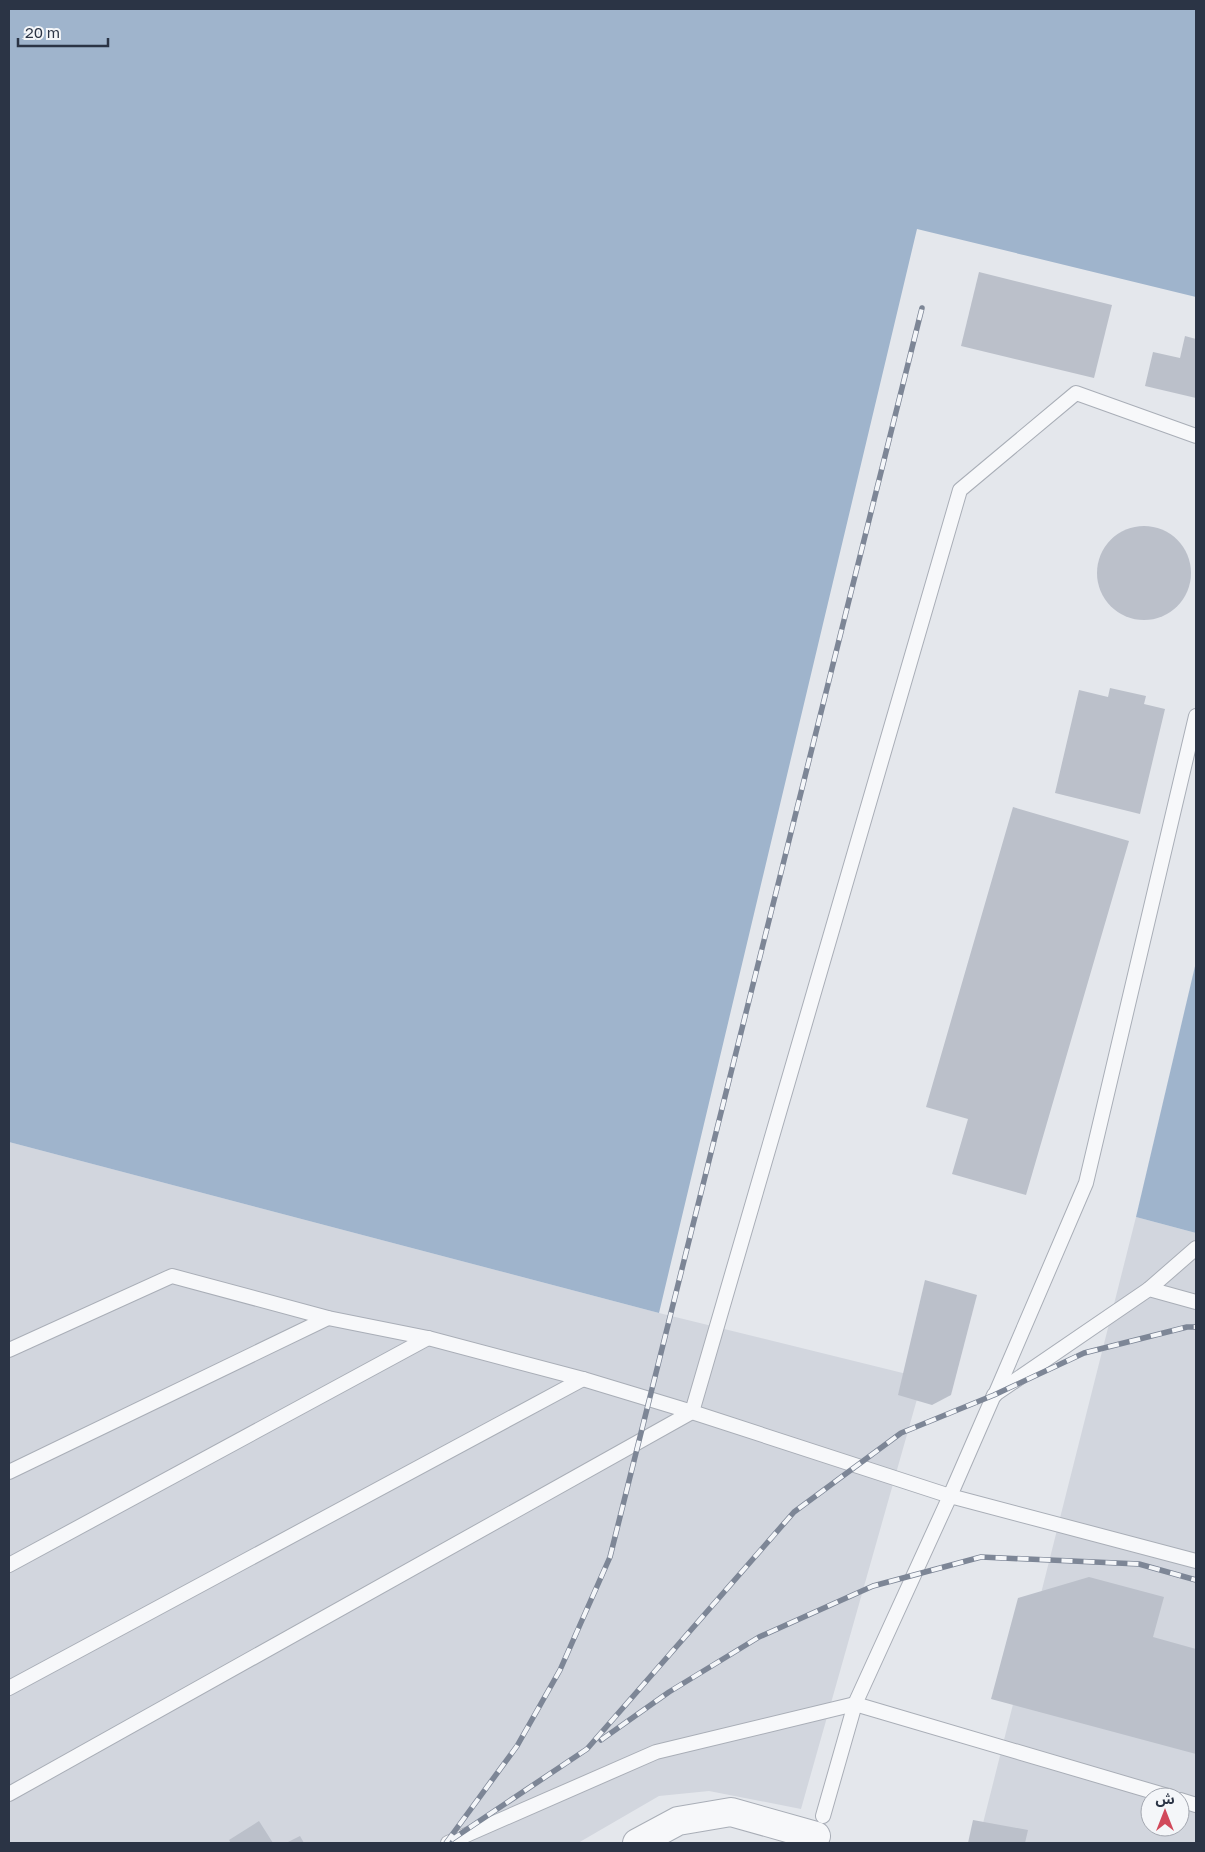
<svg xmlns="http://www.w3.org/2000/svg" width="1205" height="1852" font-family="'Golos Text','Noto Sans Arabic',sans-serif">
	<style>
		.built { fill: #d2d6de; fill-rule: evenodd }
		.water { fill: #9fb4cc }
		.building { fill: #bbc0ca }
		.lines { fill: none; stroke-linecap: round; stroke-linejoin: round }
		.lane-casing { stroke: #a9aeb7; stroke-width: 16 }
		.street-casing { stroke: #a9aeb7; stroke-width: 30 }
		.lane { stroke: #f7f8fa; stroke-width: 14 }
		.street { stroke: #f7f8fa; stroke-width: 28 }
		.rail-casing { stroke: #7d8696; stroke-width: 5.5 }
		.rail { stroke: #f4f6f9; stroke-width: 4; stroke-dasharray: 11; stroke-linecap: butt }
	</style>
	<rect width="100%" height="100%" fill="#e4e7ec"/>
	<g class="built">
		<polygon points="9,1142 659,1313 923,1378 801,1809 709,1791 659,1796 578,1843 9,1843"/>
		<path d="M1136 1217 1196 1233V1843H978ZM1150 1797H1180V1827H1150Z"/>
	</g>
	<g class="water">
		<polygon points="9,9 1196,9 1196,297 917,229 659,1313 9,1142"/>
		<polygon points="1196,962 1196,1233 1136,1217"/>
	</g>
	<g class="building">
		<polygon points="979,272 1112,305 1094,378 961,346"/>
		<polygon points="1185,336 1196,339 1196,398 1145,386 1153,352 1180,358"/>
		<circle cx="1144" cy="573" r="47"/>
		<polygon points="1110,688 1146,696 1144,704 1165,709 1140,814 1055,793 1079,690 1108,697"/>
		<polygon points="1013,807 1129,841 1026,1195 952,1174 968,1119 926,1107"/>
		<polygon points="925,1280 977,1295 951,1395 932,1405 898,1395"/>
		<polygon points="1089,1577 1164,1597 1153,1637 1196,1649 1196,1754 991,1699 1018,1598"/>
		<polygon points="973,1820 1028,1830 1025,1843 968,1843"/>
		<polygon points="259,1821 273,1843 231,1843 229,1840"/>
		<polygon points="300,1836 304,1843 286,1843"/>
	</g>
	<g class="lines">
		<defs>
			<g id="lane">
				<polyline points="1149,1289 1196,1248"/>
				<polyline points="9,1350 172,1276 328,1318 428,1338 583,1379 692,1412 950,1496 994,1395 1149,1289 1196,1302"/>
				<polyline points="995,1395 1086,1183 1196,716"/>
				<polyline points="9,1472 328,1318"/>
				<polyline points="9,1565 428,1338"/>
				<polyline points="9,1688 583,1379"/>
				<polyline points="9,1794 692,1412 960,490 1076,393 1196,436"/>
				<polyline points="1180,1800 1196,1805"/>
				<polyline points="823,1816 855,1704 950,1496 1196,1561"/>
				<polyline points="448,1843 656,1752 855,1704 1171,1797"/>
			</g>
			<polyline id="street" points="637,1843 678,1821 731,1812 816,1836"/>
		</defs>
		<use href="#lane" class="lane-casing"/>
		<use href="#street" class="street-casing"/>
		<use href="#lane" class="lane"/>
		<use href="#street" class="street"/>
		<defs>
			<g id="rail">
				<polyline points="601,1740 669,1692 759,1637 873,1586 981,1557 1139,1564 1196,1580"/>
				<polyline points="451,1840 587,1749 794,1512 901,1433 994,1395 1084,1353 1187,1327 1196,1327"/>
				<polyline points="446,1843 517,1746 560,1670 610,1557 922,308"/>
			</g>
		</defs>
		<use href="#rail" class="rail-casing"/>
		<use href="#rail" class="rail"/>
	</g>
	<rect width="1205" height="1852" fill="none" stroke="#2b3445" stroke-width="20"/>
	<g transform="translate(1165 1812)"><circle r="24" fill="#f4f6f9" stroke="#a4a8b1"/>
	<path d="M0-4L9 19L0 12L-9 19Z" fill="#d1495b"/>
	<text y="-8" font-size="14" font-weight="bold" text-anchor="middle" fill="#2b3445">ش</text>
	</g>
	<path d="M18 38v8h90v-8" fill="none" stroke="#2b3445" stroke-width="2.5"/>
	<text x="25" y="38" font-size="15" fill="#2b3445" stroke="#f4f6f9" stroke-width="4" paint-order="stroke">20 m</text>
</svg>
